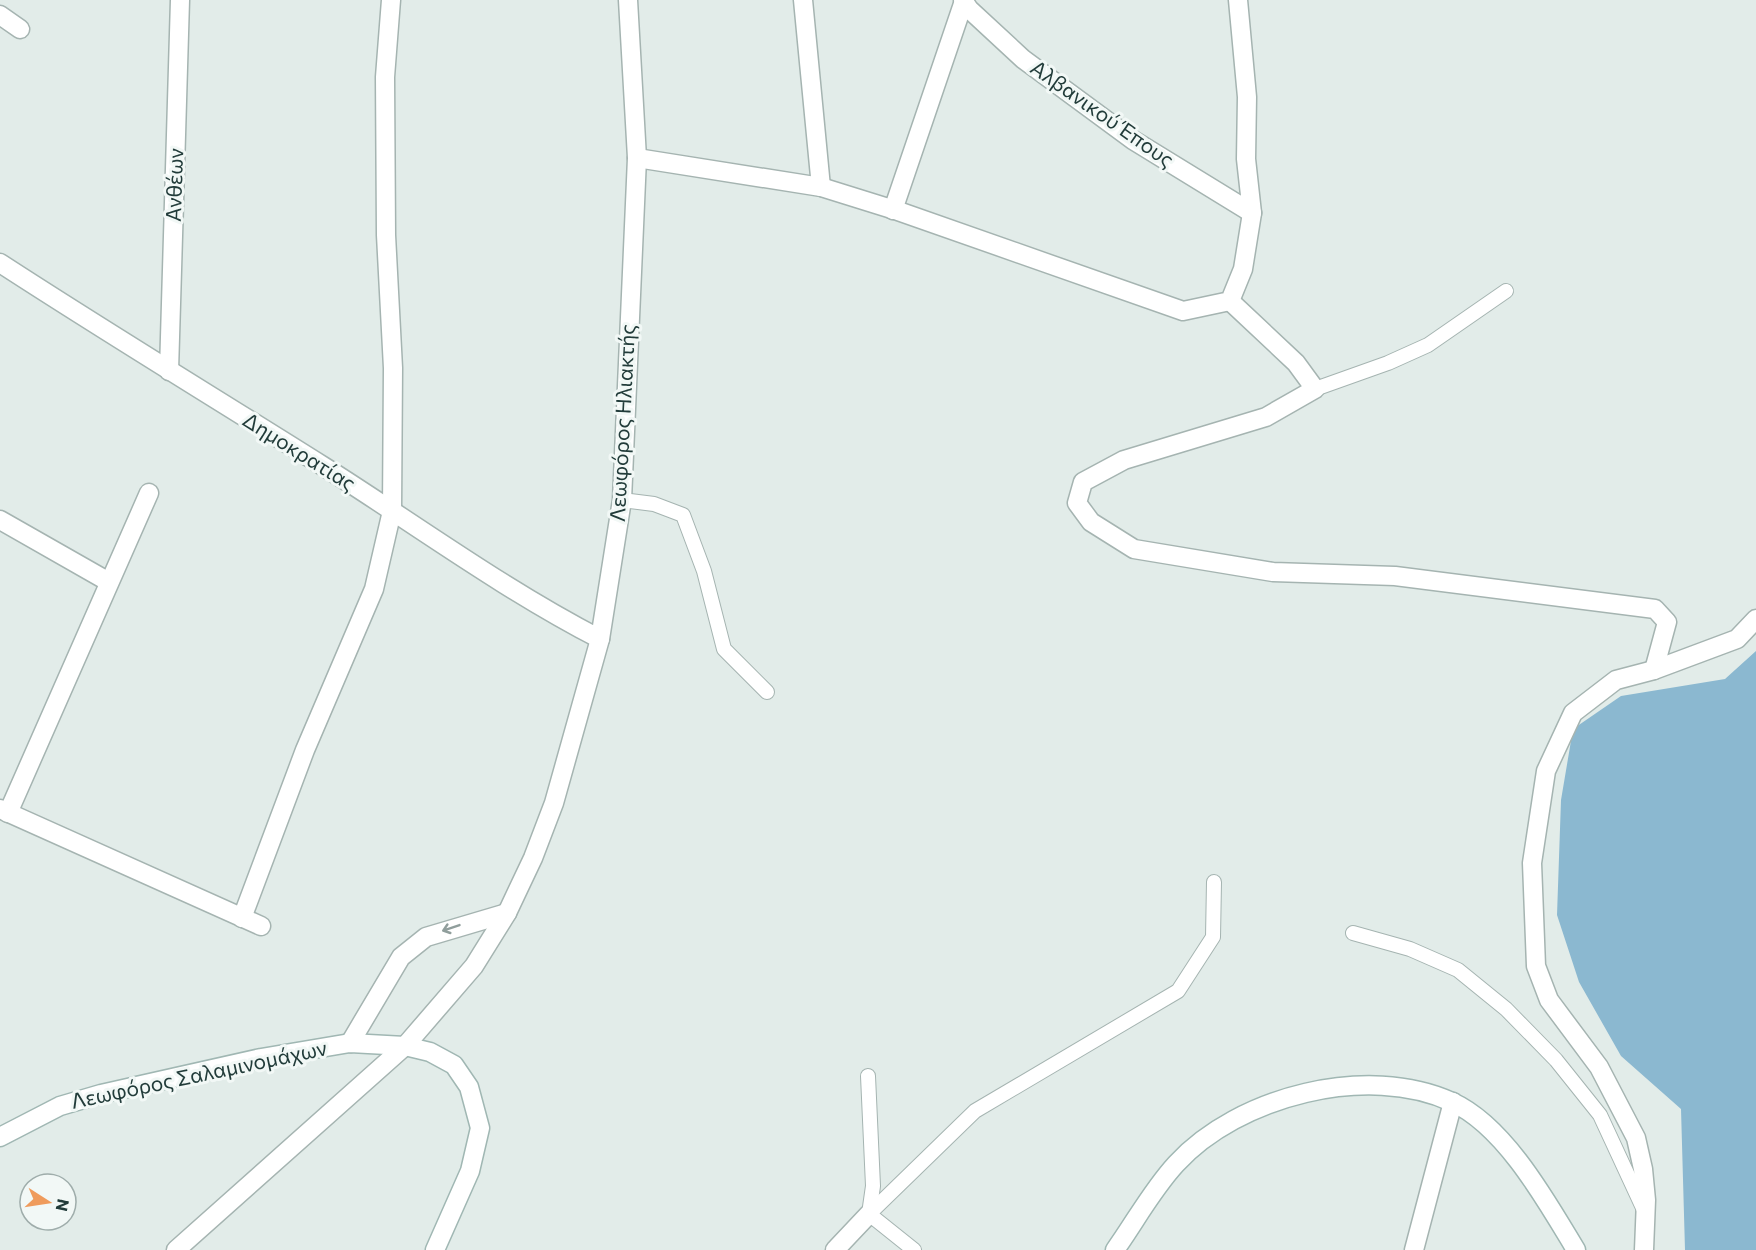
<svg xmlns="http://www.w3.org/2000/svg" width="1756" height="1250" font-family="Commissioner,sans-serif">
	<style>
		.water { fill: #8bb8d0 }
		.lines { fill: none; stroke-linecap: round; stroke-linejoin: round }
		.lane-casing { stroke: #a5b4b1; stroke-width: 16 }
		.street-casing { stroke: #a5b4b1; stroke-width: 21 }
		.secondary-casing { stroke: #a0b7b3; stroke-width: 21 }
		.lane { stroke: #fff; stroke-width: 14 }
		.street { stroke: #fff; stroke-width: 18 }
		.secondary { stroke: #fff; stroke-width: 18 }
		.oneway { stroke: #909e9c }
		.labels { text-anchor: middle; stroke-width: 6; stroke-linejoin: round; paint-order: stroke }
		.street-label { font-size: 21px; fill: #223c3a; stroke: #f2f8f6 }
	</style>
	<rect width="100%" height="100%" fill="#e2ece9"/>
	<polygon class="water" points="1756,651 1756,1250 1685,1250 1681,1109 1621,1056 1579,982 1557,915 1561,800 1573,729 1621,696 1725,679"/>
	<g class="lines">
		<defs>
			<g id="lane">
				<polyline points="1315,389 1388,363 1428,345 1506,291"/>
				<polyline points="622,500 654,504 683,515 704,571 724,649 767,692"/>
				<polyline points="1353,933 1410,949 1458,970 1506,1009 1556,1060 1600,1115 1644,1210"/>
				<polyline points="868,1076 873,1186 869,1214"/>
				<polyline points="869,1214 975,1111 1178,991 1213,937 1214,882"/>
				<polyline points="869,1214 914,1250"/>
			</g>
			<g id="street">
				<polyline points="803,0 821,187"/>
				<polyline points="963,0 969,9 1023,59 1133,140 1252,213"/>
				<polyline points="0,15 20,29"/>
				<polyline points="637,158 821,187 898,211 1183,311 1230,301 1243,269 1252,213 1246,159 1247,97 1238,0"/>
				<polyline points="893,210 964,1"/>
				<path d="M0 263C106 332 215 398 323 466 415 524 503 589 600 639"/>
				<polyline points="1230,301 1296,363 1315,389 1266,417 1124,460 1083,482 1077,503 1091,522 1134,549 1273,572 1395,576 1655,609 1667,622 1654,670"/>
				<polyline points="169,371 180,0"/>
				<polyline points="0,520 109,582"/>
				<polyline points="0,809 261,926"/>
				<polyline points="8,813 149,493"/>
				<polyline points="242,918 305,750 374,589 392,511 393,368 386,235 385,77 391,0"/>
				<polyline points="350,1043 401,957 426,937 507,913"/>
				<polyline points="176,1250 405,1046 474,966 507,913 533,858 554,803 600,639 622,500 637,158 628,0"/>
				<polyline points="835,1250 869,1214"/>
				<polyline points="1414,1250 1453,1102"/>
				<polyline points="1644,1250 1646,1200 1643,1169 1636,1138 1599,1067 1549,1000 1536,966 1532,863 1546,771 1573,713 1616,680 1654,670 1737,639 1756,619"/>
			</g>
			<g id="secondary">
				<polyline points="0,1137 60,1106 101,1094 261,1058 350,1043 405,1046 430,1052 454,1065 469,1087 480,1128 470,1171 435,1250"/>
				<path d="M1115 1250C1135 1222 1152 1190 1176 1164 1238 1096 1368 1063 1452 1102 1505 1126 1547 1202 1576 1250"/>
			</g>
		</defs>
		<use href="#lane" class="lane-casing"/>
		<use href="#street" class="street-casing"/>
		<use href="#secondary" class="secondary-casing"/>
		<use href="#lane" class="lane"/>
		<use href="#street" class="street"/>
		<use href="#secondary" class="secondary"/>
	</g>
	<defs><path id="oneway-shaft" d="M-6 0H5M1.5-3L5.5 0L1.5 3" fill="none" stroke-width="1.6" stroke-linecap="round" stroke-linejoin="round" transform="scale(1.5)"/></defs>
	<use class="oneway" href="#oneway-shaft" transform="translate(451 928) rotate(161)"/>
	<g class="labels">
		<g class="street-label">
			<text transform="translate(1102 114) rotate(35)" y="7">Αλβανικού Έπους</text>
			<text transform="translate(175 185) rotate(-88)" y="7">Ανθέων</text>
			<text transform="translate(623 423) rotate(-87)" y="7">Λεωφόρος Ηλιακτής</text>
			<text transform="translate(299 452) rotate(32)" y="7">Δημοκρατίας</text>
			<text transform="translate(199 1075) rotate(-12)" y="7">Λεωφόρος Σαλαμινομάχων</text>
		</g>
	</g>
	<g transform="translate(48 1202) rotate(102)"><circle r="28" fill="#f2f8f6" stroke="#9fadab" stroke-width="1.5"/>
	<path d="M0-4.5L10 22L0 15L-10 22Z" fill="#ef9b5c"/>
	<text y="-9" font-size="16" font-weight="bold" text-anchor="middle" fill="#223c3a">N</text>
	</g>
</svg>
